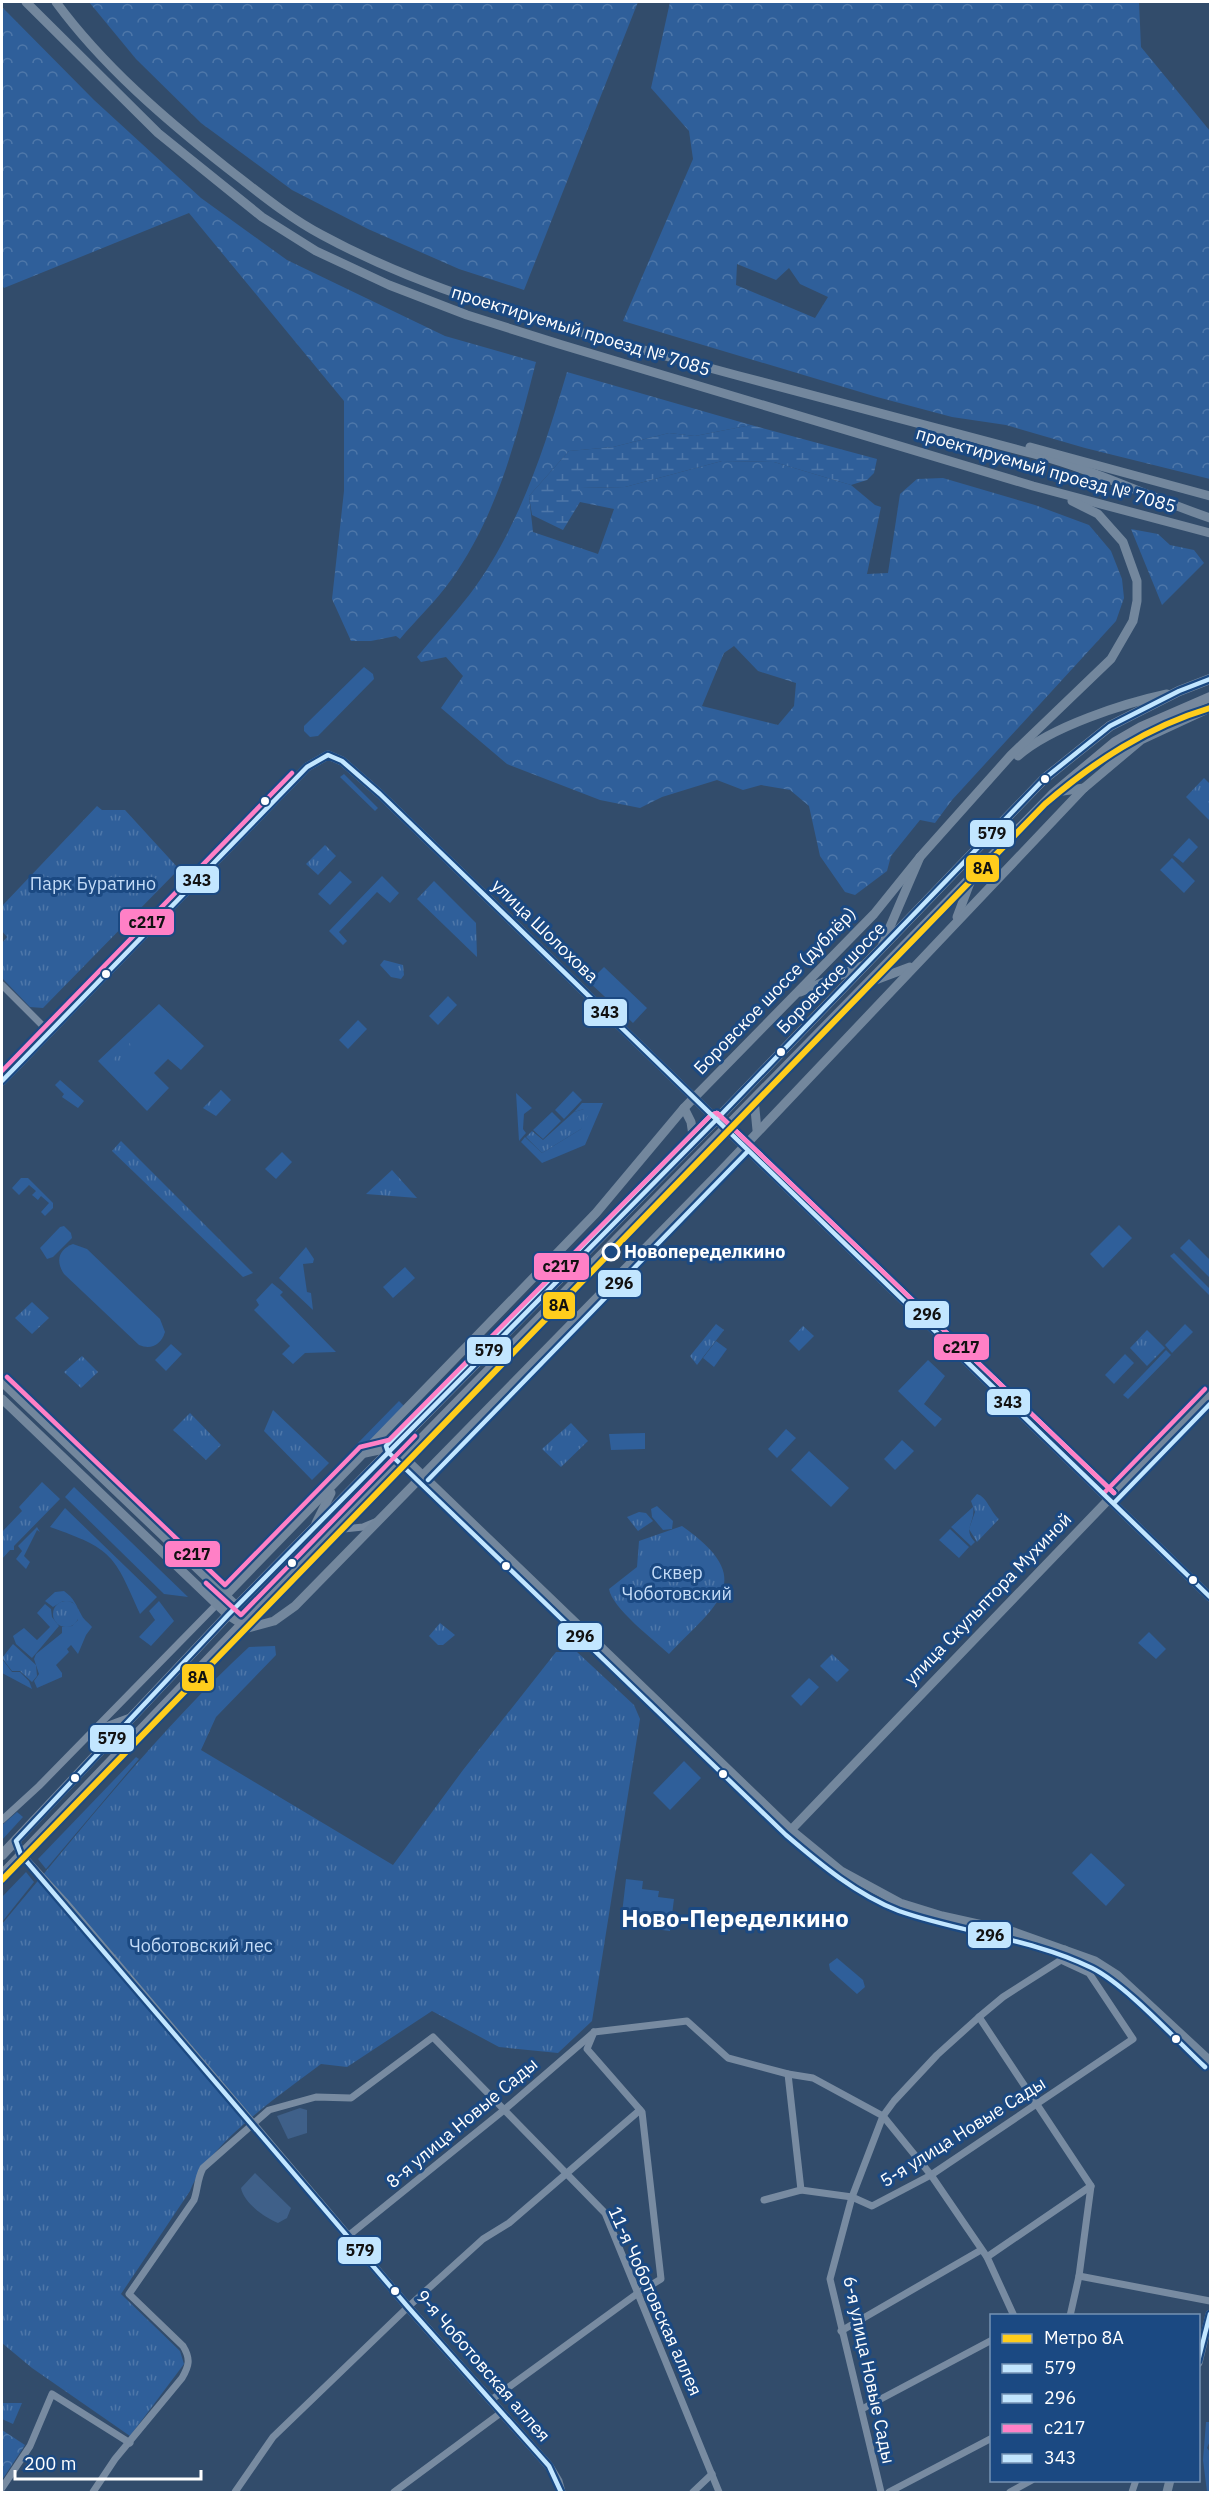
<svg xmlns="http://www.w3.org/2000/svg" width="1212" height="2494" font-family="'IBM Plex Sans',sans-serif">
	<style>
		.green { fill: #2f5f9a }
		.forest { fill: url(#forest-crowns); fill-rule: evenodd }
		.wetland { fill: url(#wetland-marsh) }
		.park { fill: url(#park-tufts) }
		.water { fill: #3f6089 }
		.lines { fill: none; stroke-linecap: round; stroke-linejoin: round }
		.street { stroke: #788ba1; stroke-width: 7 }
		.secondary { stroke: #73879d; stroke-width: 9 }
		.primary { stroke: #76889e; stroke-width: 10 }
		.bus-1-casing { stroke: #1b4982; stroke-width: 9 }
		.bus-2-casing { stroke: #1b4982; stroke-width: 9 }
		.bus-3-casing { stroke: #1b4982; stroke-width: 9 }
		.bus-4-casing { stroke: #1b4982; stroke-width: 9 }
		.bus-1 { stroke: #c2e6ff; stroke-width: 4.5 }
		.bus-2 { stroke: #c2e6ff; stroke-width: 4.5 }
		.bus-3 { stroke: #ff80c6; stroke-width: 4.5 }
		.bus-4 { stroke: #c2e6ff; stroke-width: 4.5 }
		.metro-1-casing { stroke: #1b4982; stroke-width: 10 }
		.metro-1 { stroke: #ffcd1c; stroke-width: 6 }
		.bus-dot { fill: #fff; stroke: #1b4982; stroke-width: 2 }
		.stop-dot { fill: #1b4982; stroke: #fff; stroke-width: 3 }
		.labels { text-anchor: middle; stroke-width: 6; stroke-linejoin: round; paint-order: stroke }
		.street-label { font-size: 18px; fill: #fff; stroke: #1b4982 }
		.park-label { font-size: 18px; fill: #c4dcf8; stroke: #1b4982 }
		.stop-label { font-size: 18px; font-weight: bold; fill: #fff; stroke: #1b4982; text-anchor: start }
		.district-label { font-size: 24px; font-weight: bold; fill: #fff; stroke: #1b4982 }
		.line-badge { stroke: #1b4982; stroke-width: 2 }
		.pale-badge-label { font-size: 16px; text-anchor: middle; font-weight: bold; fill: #111 }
	</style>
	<defs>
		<pattern id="forest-crowns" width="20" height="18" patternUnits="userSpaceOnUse" patternTransform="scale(1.5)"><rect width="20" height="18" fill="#2f5f9a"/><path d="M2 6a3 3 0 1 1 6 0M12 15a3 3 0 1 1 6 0" fill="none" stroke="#4e77a9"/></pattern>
		<pattern id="wetland-marsh" width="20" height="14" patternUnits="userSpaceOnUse" patternTransform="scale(1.5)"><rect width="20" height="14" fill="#2f5f9a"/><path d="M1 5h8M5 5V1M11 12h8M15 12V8" fill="none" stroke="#4e77a9"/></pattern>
		<pattern id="park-tufts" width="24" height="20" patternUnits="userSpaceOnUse" patternTransform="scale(1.5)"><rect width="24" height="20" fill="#2f5f9a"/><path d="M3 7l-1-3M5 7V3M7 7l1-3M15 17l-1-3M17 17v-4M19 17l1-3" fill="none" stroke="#4e77a9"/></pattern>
	</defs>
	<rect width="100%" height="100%" fill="#324c6b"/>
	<g class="green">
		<polygon points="364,667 373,674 374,679 318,736 310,737 304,731 304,726"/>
		<polygon points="344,774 378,808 375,811 340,777"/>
		<polygon points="1189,838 1198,847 1183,863 1173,855"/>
		<polygon points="1172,858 1195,881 1184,893 1160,870"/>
		<polygon points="340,871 352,882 330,905 318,894"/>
		<polygon points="382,876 399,893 390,903 377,892 339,932 347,941 343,945 329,931"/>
		<polygon points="604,967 647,1008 633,1023 589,982"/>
		<polygon points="448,996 457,1005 438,1025 429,1016"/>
		<polygon points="159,1004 204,1046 181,1070 168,1059 154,1073 169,1088 147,1111 98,1061"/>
		<polygon points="358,1020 367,1029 348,1049 339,1040"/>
		<polygon points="573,1091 582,1100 564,1119 555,1110"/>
		<polygon points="516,1093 532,1108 524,1114 523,1129 526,1133 519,1141"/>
		<polygon points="582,1103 603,1103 585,1145 542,1163 521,1142 525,1137 542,1153 581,1129 584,1109 574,1112"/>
		<polygon points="552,1112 561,1121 543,1139 533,1130"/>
		<polygon points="282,1152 292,1162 276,1179 265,1169"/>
		<polygon points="21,1178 28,1178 53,1203 53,1208 45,1216 41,1212 49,1203 41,1196 38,1200 32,1195 36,1191 29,1185 19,1195 12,1188"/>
		<polygon points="1119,1225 1132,1238 1103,1268 1090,1254"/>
		<polygon points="64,1226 71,1233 72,1238 53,1257 47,1259 40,1248 60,1227"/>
		<polygon points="1189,1239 1210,1260 1210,1278 1180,1248"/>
		<path d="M73 1244 87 1249 160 1319 165 1332C161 1345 151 1350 139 1345L64 1274C55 1261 59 1249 73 1244Z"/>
		<polygon points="306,1247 314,1259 313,1263 303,1264 307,1292 311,1293 313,1310 279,1278"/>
		<polygon points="1174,1253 1210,1289 1210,1296 1170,1256"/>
		<polygon points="405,1267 415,1278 393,1298 383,1287"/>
		<polygon points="272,1283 283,1292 280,1295 336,1352 305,1353 293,1364 282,1354 290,1346 254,1310 259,1305 256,1300"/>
		<polygon points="1185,1324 1193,1332 1172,1353 1165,1345"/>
		<polygon points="716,1341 727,1349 714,1367 703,1358"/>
		<polygon points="171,1344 182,1354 166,1371 155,1360"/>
		<polygon points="1166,1350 1171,1355 1128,1399 1123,1395"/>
		<polygon points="1125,1354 1134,1363 1114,1384 1105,1375"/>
		<polygon points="928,1360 945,1376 924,1404 942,1419 935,1427 898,1391"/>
		<polygon points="399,1401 406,1408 370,1446 358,1451 354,1447"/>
		<polygon points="786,1429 796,1438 777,1458 768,1449"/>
		<polygon points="645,1433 645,1449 611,1450 609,1434"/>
		<polygon points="902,1440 914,1451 895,1470 884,1459"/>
		<polygon points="809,1451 849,1488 831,1507 791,1470"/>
		<polygon points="74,1487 188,1597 164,1594 65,1497"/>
		<polygon points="657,1506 673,1521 672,1529 663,1530 652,1517 651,1509"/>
		<path d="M973 1507C976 1522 962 1529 975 1542L971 1546 951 1527Z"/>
		<path d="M65 1508 157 1597 140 1614C114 1555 113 1549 50 1527Z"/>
		<polygon points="37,1527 40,1532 37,1530 24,1556 30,1562 26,1569 16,1559 22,1551 18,1546"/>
		<polygon points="950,1529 969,1547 959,1558 939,1540"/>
		<path d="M64 1591C74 1598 76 1605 82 1616 84 1620 89 1623 92 1627L86 1635 78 1654 71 1645 67 1649 69 1652 56 1665 62 1673V1677L37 1688 34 1681 39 1674 34 1659 36 1654 62 1633V1627L72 1626 78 1620V1608L72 1602 63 1601 53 1607 45 1601 55 1592Z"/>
		<polygon points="159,1601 174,1621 151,1646 139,1637 155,1620 149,1611"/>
		<polygon points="45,1604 51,1609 52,1617 59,1626 32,1658 16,1644 13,1636 24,1628 37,1640 50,1627 37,1613"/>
		<polygon points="1149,1632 1166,1649 1156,1659 1138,1643"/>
		<polygon points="2,1659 12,1672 20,1672 29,1681 32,1689 2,1673"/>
		<polygon points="809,1678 819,1687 801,1706 791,1696"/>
		<polygon points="136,1757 139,1759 46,1869 38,1859"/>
		<polygon points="684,1761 701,1778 670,1810 653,1793"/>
		<polygon points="17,1812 23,1817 2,1840 2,1825"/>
		<polygon points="1091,1853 1125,1885 1106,1906 1072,1873"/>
		<polygon points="26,1872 34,1882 2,1922 2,1897"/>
		<polygon points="626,1879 643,1881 642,1889 659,1891 658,1897 674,1899 670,1931 654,1929 654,1923 638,1921 638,1915 622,1913"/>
		<polygon points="837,1958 863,1980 865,1987 857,1994 830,1970 829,1964"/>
		<polygon points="1206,2422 1210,2422 1210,2441 1207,2448 1210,2452 1210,2492 1207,2492 1203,2460"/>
	</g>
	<g class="forest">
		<polygon points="89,2 638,2 524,290 459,269 368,229 292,190 201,123 136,59"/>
		<path d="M670 2H1139L1141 47 1210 131V479L1085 448 1006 425 952 417 877 397 623 321 693 159 689 131 651 88ZM737 264 776 280 789 268 800 284 828 297 815 318 736 285Z"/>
		<path d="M2 7 94 100 201 198 287 260 445 336 536 362C517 437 497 516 451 580 436 601 416 620 400 639L396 636 371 641H351L332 599 344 491V401L189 213 4 288 2 285Z"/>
		<path d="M567 372 751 425 695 436 669 433 613 447 569 451 529 496 533 532 598 554 614 509 580 502V488L625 487 722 461 774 462 851 485 875 505 881 507 867 574 888 573 900 494 917 479 943 478 1035 505 1089 525 1111 551 1122 579 1124 598 1116 621 952 800 935 823 920 820 891 856 887 871 855 895 845 892 820 856 809 806 790 790 761 785 743 790 717 780 662 797 640 808 600 800 507 764 441 708 463 676 446 657 421 662 417 657C434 636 453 616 470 594 519 528 544 450 567 372ZM734 646 758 671 796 683 794 706 778 725 702 706 724 653Z"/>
		<polygon points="1131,529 1158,534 1170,545 1194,550 1204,563 1162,605"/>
		<polygon points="2,2430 25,2445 2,2480"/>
	</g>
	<polygon class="wetland" points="751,425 877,459 874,473 867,480 851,485 774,462 722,461 625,487 580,488 580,502 563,530 532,515 529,496 569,451 613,447 669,433 695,436"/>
	<g class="park">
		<polygon points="1204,778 1210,784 1209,820 1186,797"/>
		<polygon points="97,806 102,810 125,810 179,869 43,1008 30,1007 2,978 2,943 7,937 2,931 2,906"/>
		<polygon points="325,845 336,856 318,875 306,864"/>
		<polygon points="434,881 476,923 477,957 417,899"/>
		<polygon points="384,960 403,965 404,975 401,979 391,977 380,965"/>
		<polygon points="130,1043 132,1061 122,1069 113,1059"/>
		<polygon points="60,1080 84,1101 78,1108 62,1097 64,1094 55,1085"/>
		<polygon points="221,1090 231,1100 216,1116 203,1108"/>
		<polygon points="584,1109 588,1115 581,1129 542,1153 526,1137 532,1131 543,1140 574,1112"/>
		<polygon points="121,1141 253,1273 243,1277 112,1151"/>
		<polygon points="392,1170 417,1198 366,1194"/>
		<polygon points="32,1302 49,1318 32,1334 15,1318"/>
		<polygon points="716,1324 724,1330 697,1365 690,1356"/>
		<polygon points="803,1326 814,1336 799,1351 789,1341"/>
		<polygon points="1147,1330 1165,1348 1147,1366 1130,1348"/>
		<polygon points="82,1356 98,1372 81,1388 64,1372"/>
		<polygon points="273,1410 329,1463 312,1480 264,1431"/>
		<polygon points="190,1413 221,1445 206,1460 173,1430"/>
		<polygon points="571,1423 588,1441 561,1467 542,1449"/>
		<polygon points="42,1482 60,1499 14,1546 14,1550 10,1550 2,1559 2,1532 22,1511 19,1507"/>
		<path d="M977 1494C987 1497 990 1511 999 1519L977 1542 969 1529 975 1512 971 1501Z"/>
		<polygon points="639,1512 646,1513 653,1521 638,1531 627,1517"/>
		<path d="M682 1526C759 1580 717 1604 669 1654 654 1640 612 1608 609 1589L637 1567 639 1541Z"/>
		<circle cx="66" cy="1614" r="13"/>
		<polygon points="440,1623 455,1635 443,1645 438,1645 429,1636"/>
		<polygon points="13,1644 36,1665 37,1676 32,1682 20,1671 12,1671 2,1658"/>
		<path d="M275 1646 276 1655 216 1717 201 1750 393 1865 463 1770 556 1652H577L634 1705 640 1719 592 2021 558 2053 499 2047 432 2011 347 2067 321 2064C280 2095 209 2143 190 2191L121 2294 180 2351 184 2364 130 2436 32 2368 2 2343V1924C81 1830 158 1731 249 1647Z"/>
		<polygon points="832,1654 849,1670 837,1682 820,1666"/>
		<polygon points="2,2403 22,2403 13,2424 2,2419"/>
	</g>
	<g class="water">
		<polygon points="300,2108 307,2110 307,2133 288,2139 277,2116"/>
		<path d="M255 2173 291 2208 287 2218 278 2223C264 2217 244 2203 241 2188Z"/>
	</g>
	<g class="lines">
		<g class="street">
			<polyline points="2,985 49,1032"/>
			<polyline points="334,1530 363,1527 375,1522"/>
			<polyline points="95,1730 130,1717"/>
			<polyline points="2,1820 39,1786 225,1596"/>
			<polyline points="979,2017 1091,2186 1079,2276 1070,2316"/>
			<polyline points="594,2032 687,2021 728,2058 788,2074 813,2078 883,2116 931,2175 987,2257 1014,2316"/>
			<polyline points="788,2074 801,2190"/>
			<polyline points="764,2200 801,2190 852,2197 872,2206 931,2175 1133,2039 1089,1973 1061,1960"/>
			<polyline points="348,2236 504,2110 592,2034"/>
			<polyline points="987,2257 1091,2186"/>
			<polyline points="1079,2276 1210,2301"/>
			<polyline points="841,2331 981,2250"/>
			<polyline points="491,2400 638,2293 661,2279 642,2112 587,2049 594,2032"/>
			<polyline points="862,2409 992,2340"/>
			<polyline points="2,2488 30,2446 52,2394 130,2443"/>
			<path d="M93 2492 115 2459 182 2378C189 2366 191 2359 183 2346L129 2294 194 2200C198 2189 197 2179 203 2168L269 2110 316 2097 351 2098 433 2037 605 2213 719 2492"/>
			<polyline points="235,2492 273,2437 408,2307 483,2239 509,2223 640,2110"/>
			<polyline points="394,2492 502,2412"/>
			<polyline points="693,2492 712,2474"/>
			<polyline points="881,2492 830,2279 852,2197 883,2116 894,2101 937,2055 979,2017 1003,1997 1061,1960 1065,1949"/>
			<polyline points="889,2492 992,2438"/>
			<polyline points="1010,2492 1032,2480"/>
			<polyline points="1132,2492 1136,2480"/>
		</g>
		<g class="secondary">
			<polyline points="26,2 158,133 262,217 316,251 389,285 467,315 559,344 1033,486 1210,533"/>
			<path d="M56 2C103 66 165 119 227 168 258 192 288 217 322 235 427 292 544 322 658 354 783 388 908 421 1034 454 1095 470 1151 498 1210 518"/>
			<polyline points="1030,447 1210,496"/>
			<path d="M1018 756C1050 727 1125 703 1167 694"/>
			<polyline points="1056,792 1084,788"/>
			<polyline points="957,917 971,880"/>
			<polyline points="883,943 920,857 1011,755 1111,659 1133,621 1137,601 1137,581 1123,542 1098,514 1072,501"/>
			<polyline points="870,982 910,967"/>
			<polyline points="800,992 862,966"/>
			<polyline points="2,1081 307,767 328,755 342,761 380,794 1210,1597"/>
			<polyline points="754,1099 757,1130"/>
			<polyline points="684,1108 691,1122 694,1142"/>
			<polyline points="2,1382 248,1617"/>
			<polyline points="2,1399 228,1615 248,1628 274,1621 295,1606 719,1173 1084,788 1141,740 1210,708"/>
			<polyline points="365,1453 393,1447 791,1830 841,1871 900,1903 942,1916 1014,1932 1095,1961 1117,1975 1210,2061"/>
			<polyline points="316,1523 331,1493"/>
			<polyline points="225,1596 596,1213 684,1108 874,914 920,857"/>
			<polyline points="791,1830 1210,1394"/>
			<polyline points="16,1841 21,1855 64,1902 408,2307 549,2466 558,2481 561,2492"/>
			<polyline points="1198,2363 1210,2314"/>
			<polyline points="1167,2492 1170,2480"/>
		</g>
		<g class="primary">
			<polyline points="2,1855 228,1615 716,1120 1044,779 1110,726 1179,691 1210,679"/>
			<polyline points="2,1875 331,1531 1054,793 1115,742 1141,727 1210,697"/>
		</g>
		<defs>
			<polyline id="bus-1" points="561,2492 549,2466 408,2307 21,1855 16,1841 228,1615 716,1120 1044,779 1110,726 1179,691 1210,679"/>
			<g id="bus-2">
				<polyline points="428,1480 748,1151"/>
				<path d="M1114 1493 717 1113 711 1115 386 1446 388 1452 786 1835C820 1864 857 1895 899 1911 962 1933 1031 1938 1092 1968 1126 1985 1175 2039 1205 2067"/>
				<polyline points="1114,1503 1210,1404"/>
			</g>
			<g id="bus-3">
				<polyline points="2,1071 292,773"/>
				<polyline points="7,1377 225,1585 360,1447 389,1440 711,1115 717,1113 1114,1493"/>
				<polyline points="1104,1493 1205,1389"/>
				<polyline points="206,1583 241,1615 415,1436"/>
			</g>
			<g id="bus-4">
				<polyline points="2,1081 307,767 328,755 342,761 380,794 1210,1597"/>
				<polyline points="1198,2361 1210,2314"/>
			</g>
		</defs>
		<use href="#bus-1" class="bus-1-casing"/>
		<use href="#bus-2" class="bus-2-casing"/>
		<use href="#bus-3" class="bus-3-casing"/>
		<use href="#bus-4" class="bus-4-casing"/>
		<use href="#bus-1" class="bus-1"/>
		<use href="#bus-2" class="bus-2"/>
		<use href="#bus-3" class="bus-3"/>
		<use href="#bus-4" class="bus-4"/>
		<defs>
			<path id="metro-1" d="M2 1880 1045 804C1095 761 1147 727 1210 708"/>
		</defs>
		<use href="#metro-1" class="metro-1-casing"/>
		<use href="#metro-1" class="metro-1"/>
	</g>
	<g class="bus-dot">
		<circle cx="1045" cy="779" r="5"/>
		<circle cx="265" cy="801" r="5"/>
		<circle cx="106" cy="974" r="5"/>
		<circle cx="781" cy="1052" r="5"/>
		<circle cx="292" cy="1563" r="5"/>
		<circle cx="506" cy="1566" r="5"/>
		<circle cx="1193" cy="1580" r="5"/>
		<circle cx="723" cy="1774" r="5"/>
		<circle cx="75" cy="1778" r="5"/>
		<circle cx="1176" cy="2039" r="5"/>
		<circle cx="395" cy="2291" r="5"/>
	</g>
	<circle class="stop-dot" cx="611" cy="1252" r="8"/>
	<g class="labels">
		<g class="street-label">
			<text transform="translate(581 331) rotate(17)" y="6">проектируемый проезд № 7085</text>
			<text transform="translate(1046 470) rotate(16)" y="6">проектируемый проезд № 7085</text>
			<text transform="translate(545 931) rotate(44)" y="6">улица Шолохова</text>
			<text transform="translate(831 978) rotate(-46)" y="6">Боровское шоссе</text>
			<text transform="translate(775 991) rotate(-46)" y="6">Боровское шоссе (дублёр)</text>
			<text transform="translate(988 1599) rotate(-46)" y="6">улица Скульптора Мухиной</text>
			<text transform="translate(462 2123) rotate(-40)" y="6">8-я улица Новые Сады</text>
			<text transform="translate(963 2132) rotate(-32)" y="6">5-я улица Новые Сады</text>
			<text transform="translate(655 2301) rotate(66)" y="6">11-я Чоботовская аллея</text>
			<text transform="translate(483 2366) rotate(49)" y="6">9-я Чоботовская аллея</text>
			<text transform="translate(869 2370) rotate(78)" y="6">6-я улица Новые Сады</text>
		</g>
		<g class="park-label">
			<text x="93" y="890">Парк Буратино</text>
			<text x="677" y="1579">Сквер<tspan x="677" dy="21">Чоботовский</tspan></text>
			<text x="201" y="1952">Чоботовский лес</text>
		</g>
		<g class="stop-label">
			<text x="624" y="1258">Новопеределкино</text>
		</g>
		<g class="district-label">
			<text x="735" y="1927">Ново-Переделкино</text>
		</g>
	</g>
	<g class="line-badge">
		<rect x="969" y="819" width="46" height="29" rx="6" fill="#c2e6ff"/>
		<rect x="965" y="854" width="35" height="29" rx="6" fill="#ffcd1c"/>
		<rect x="175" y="865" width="45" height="29" rx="6" fill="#c2e6ff"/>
		<rect x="119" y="908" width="56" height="28" rx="6" fill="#ff80c6"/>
		<rect x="583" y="998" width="45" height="29" rx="6" fill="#c2e6ff"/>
		<rect x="533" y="1252" width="57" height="29" rx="6" fill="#ff80c6"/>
		<rect x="597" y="1269" width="45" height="29" rx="6" fill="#c2e6ff"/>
		<rect x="542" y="1291" width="34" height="29" rx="6" fill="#ffcd1c"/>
		<rect x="904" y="1300" width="46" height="29" rx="6" fill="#c2e6ff"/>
		<rect x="933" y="1333" width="57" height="28" rx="6" fill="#ff80c6"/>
		<rect x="466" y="1336" width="46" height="29" rx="6" fill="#c2e6ff"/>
		<rect x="986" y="1388" width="45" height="28" rx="6" fill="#c2e6ff"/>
		<rect x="164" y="1540" width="57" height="28" rx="6" fill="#ff80c6"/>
		<rect x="557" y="1622" width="46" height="29" rx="6" fill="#c2e6ff"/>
		<rect x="181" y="1663" width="34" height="29" rx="6" fill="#ffcd1c"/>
		<rect x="89" y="1724" width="46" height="29" rx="6" fill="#c2e6ff"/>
		<rect x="967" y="1921" width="45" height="28" rx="6" fill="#c2e6ff"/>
		<rect x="337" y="2236" width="45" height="29" rx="6" fill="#c2e6ff"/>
	</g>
	<g class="pale-badge-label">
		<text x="992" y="839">579</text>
		<text x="983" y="874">8А</text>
		<text x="197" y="886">343</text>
		<text x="147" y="928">с217</text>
		<text x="605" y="1018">343</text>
		<text x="561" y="1272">с217</text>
		<text x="619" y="1289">296</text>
		<text x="559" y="1311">8А</text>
		<text x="927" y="1320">296</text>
		<text x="961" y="1353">с217</text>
		<text x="489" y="1356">579</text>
		<text x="1008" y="1408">343</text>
		<text x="192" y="1560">с217</text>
		<text x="580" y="1642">296</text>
		<text x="198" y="1683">8А</text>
		<text x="112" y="1744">579</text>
		<text x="990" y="1941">296</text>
		<text x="360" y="2256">579</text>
	</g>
	<rect width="1212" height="2494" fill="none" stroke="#ffffff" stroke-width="6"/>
	<rect x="990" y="2314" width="210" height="168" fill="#1b4982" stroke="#7692b4" stroke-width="1.5"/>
	<rect x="1002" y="2334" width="30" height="9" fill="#ffcd1c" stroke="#7692b4" stroke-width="1.5"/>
	<text x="1044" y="2344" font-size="18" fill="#ffffff">Метро 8А</text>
	<rect x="1002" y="2364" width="30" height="9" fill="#c2e6ff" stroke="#7692b4" stroke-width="1.5"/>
	<text x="1044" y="2374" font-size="18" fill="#ffffff">579</text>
	<rect x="1002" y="2394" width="30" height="9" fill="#c2e6ff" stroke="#7692b4" stroke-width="1.5"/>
	<text x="1044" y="2404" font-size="18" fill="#ffffff">296</text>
	<rect x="1002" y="2424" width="30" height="9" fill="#ff80c6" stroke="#7692b4" stroke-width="1.5"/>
	<text x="1044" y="2434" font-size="18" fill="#ffffff">с217</text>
	<rect x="1002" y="2454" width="30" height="9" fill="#c2e6ff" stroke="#7692b4" stroke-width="1.5"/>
	<text x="1044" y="2464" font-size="18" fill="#ffffff">343</text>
	<path d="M15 2470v9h186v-9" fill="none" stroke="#ffffff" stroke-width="3"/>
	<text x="24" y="2470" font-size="18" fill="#ffffff" stroke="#1b4982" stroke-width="4.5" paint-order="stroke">200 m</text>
</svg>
